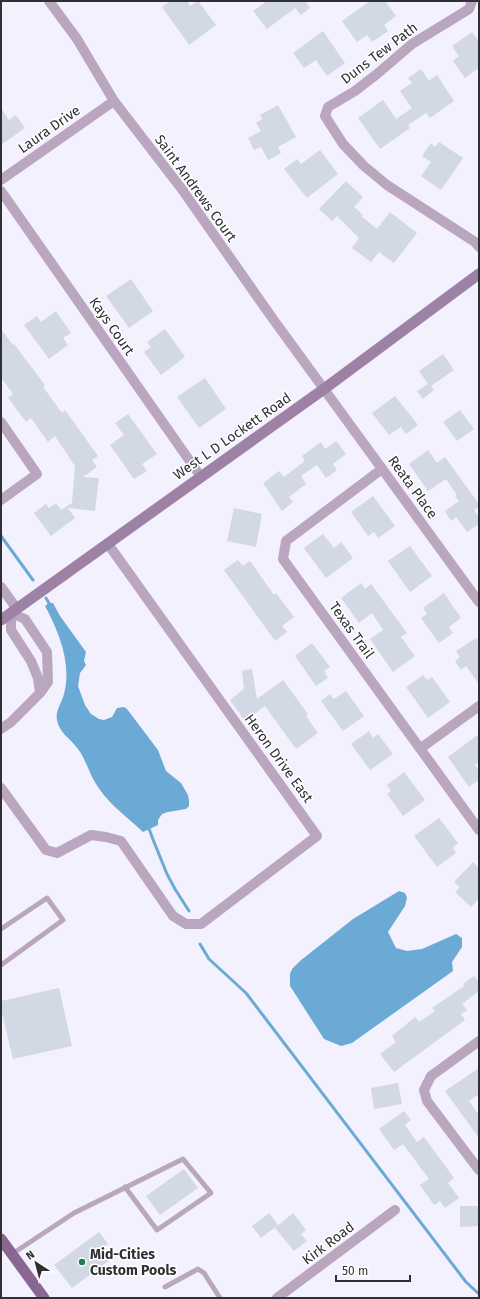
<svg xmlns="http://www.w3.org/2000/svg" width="480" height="1299" font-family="'Fira Sans',sans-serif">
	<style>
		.water { fill: #6baad4 }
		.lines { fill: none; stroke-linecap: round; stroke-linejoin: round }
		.stream { stroke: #6baad4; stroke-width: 3 }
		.building { fill: #d2d8e4 }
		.service { stroke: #baa7bf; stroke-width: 5 }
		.minor { stroke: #baa7bf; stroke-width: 10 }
		.secondary { stroke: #9e82a5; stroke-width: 11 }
		.primary { stroke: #8a6792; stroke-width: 11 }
		.poi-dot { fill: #217d53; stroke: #fff; stroke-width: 1.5 }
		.labels { text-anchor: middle; stroke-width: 3; stroke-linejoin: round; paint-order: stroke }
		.street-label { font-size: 14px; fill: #302f34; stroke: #fff }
		.poi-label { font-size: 14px; font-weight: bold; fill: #302f34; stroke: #fff; text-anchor: start }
	</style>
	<rect width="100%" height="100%" fill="#f3f1fe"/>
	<g class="water">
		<path d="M49 603H53L60 616 86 652 84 661 86 665 80 673 78 686 85 705 91 714 99 719 104 720 112 717 117 708 124 707 127 709 158 750 166 771 181 783 188 795 189 801V806L186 809 168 812 162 814 158 820V825L143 832C134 823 123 815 114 806 107 799 101 792 96 784 89 773 86 760 78 749 71 739 59 733 57 720 55 711 62 702 64 694 72 664 59 632 45 606Z"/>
		<polygon points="399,891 405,893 407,898 405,906 388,932 396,948 407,951 422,949 456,934 462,938 462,947 452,962 453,971 352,1043 341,1046 324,1039 290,986 290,974 292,969 300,961 353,919"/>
	</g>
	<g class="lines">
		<g class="stream">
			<polyline points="1,536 33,580"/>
			<polyline points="46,598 50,605"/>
			<polyline points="148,826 154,842 167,874 175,889 189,911"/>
			<polyline points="200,944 209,959 246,993 466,1282 479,1294"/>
		</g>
	</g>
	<g class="building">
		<polygon points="170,1 187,1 190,6 198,1 216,25 189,45 162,7"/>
		<polygon points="267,1 305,1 310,8 301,15 295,8 267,29 253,11"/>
		<polygon points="370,1 385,1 396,16 384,25 388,31 372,42 367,35 357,42 342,21"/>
		<polygon points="323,31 345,63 327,76 316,60 304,68 293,53"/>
		<polygon points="472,32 479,42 479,68 465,78 453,61 459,56 452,46"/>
		<polygon points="421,69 429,81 437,75 454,101 430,118 426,113 408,125 410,128 380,149 358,118 383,100 396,119 412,108 400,91 412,83 408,78"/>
		<polygon points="278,105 296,137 278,147 281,153 268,160 261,147 254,150 248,138 261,131 256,123 262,119 260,115"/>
		<polygon points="1,108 9,120 16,115 25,128 1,145"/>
		<polygon points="439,142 463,158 441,190 421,176 431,162 422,156 431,143 435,147"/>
		<polygon points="320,150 338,174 307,198 284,169 297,159 301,164"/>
		<polygon points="346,181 363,197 354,207 363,215 361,216 377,229 390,212 417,233 394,263 379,252 371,262 352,248 359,238 337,216 332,221 319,209"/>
		<polygon points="131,279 153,311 129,328 106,296"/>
		<polygon points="56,311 71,333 63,338 68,345 49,359 24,325 37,316 41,322"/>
		<polygon points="1,329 13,345 14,344 45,385 43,387 62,413 65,410 98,456 92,460 97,467 83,477 99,478 95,511 68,508 75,518 51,536 34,513 46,504 49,508 56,503 61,510 72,503 75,466 55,436 48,442 31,418 26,422 8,398 13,394 1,377"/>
		<polygon points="165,329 185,357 161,375 144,352 151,347 147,342"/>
		<polygon points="443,354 454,370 431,386 434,390 423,399 417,391 428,384 419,371"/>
		<polygon points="205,378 226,409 199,428 177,397"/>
		<polygon points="395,396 418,425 406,434 401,427 389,435 372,413"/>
		<polygon points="460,410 474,429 457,441 443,422"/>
		<polygon points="128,414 157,454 142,464 147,471 134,479 110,445 124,435 115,423"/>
		<polygon points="336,441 346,454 333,464 337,470 326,478 317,465 301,476 306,484 289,497 293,502 282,511 263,483 279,471 284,477 305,461 302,456 321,442 325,449"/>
		<polygon points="428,450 437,463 445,457 479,504 479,507 474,510 479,517 479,524 467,532 456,517 451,521 445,511 459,501 455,496 457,495 446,479 428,491 409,464"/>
		<polygon points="373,496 395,526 378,538 374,532 368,536 351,512"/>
		<polygon points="234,508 262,514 256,547 227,541"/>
		<polygon points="323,534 334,548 341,542 353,558 326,578 304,548"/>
		<polygon points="410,546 432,576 410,592 388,561"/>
		<polygon points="238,560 243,566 250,561 274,595 276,593 294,617 282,626 287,632 275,641 224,570"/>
		<polygon points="361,583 365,589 371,584 407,633 401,637 415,656 393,672 370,639 383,630 372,613 359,623 341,598"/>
		<polygon points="444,593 461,618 449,627 453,633 439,643 421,618 427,614 423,608"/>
		<polygon points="476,638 479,642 479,684 466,666 461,670 455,661 460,657 456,651"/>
		<polygon points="312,643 330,667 324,671 328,678 316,686 295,656"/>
		<polygon points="252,669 257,699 283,680 308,714 306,716 318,733 296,749 265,706 245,721 230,700 244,689 242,671"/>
		<polygon points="423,675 427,680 432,677 450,702 428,718 406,687"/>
		<polygon points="346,691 364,716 343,731 321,701 330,694 334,699"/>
		<polygon points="369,731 373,738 378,734 393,754 370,770 351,744"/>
		<polygon points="479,734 479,762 475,765 479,771 479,780 469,787 448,757"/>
		<polygon points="404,772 425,800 403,816 387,794 391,791 387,785"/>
		<polygon points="439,818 458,843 453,847 456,853 437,867 414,836"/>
		<polygon points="473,862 479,868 479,899 471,907 455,892 460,887 454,882"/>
		<polygon points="474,976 479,982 479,991 462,1004 467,1010 461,1014 465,1020 394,1072 380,1054 396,1042 392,1036 415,1017 419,1022 435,1011 432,1008 464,986 463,984"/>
		<polygon points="59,988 72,1046 13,1059 1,1009 1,1001"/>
		<polygon points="479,1068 479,1094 469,1101 479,1115 479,1138 445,1091"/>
		<polygon points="398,1083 402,1104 374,1109 371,1088"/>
		<polygon points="404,1111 411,1120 405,1125 417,1142 424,1137 454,1178 448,1183 459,1198 445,1208 440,1201 434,1205 420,1185 429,1179 403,1144 394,1150 379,1129"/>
		<polygon points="184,1169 198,1188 160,1215 146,1196"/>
		<polygon points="460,1206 479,1206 479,1226 460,1227"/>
		<polygon points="269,1213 278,1225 261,1238 252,1226"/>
		<polygon points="293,1213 306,1230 301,1234 307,1241 294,1251 275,1228"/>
		<polygon points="99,1232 108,1244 102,1248 111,1259 72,1288 54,1265"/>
	</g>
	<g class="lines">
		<g class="service">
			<polyline points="1,929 47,898 63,920 1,965"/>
			<polyline points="12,1254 74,1213 183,1159 211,1193 157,1230 125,1187"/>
			<polyline points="165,1287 198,1269 204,1273 220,1298"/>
		</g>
		<g class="minor">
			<polyline points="49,1 77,39 114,101 181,188 273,319 479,602"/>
			<polyline points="472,1 469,9 412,44 377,74 355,91 328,107 325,116 343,144 364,166 387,185 475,242 479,247"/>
			<polyline points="1,180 114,101"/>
			<polyline points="1,191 201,477"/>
			<polyline points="1,422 37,474 1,500"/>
			<polyline points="382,469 286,541 283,559 479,830"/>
			<polyline points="1,587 17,609"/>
			<polyline points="1,729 11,722 40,693 48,682 47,652 25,619 11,613 11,630 31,661 38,678 40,693"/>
			<polyline points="421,748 479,706"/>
			<polyline points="1,788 46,850 57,853 91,835 106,837 121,841 173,916 186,924 201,924 317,836 108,544"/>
			<polyline points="479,1041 431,1076 424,1090 427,1101 479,1170"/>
			<polyline points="277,1298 395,1210"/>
		</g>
		<polyline class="secondary" points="1,620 324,389 479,274"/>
		<polyline class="primary" points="1,1239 44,1298"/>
	</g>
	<circle class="poi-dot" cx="82" cy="1262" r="4"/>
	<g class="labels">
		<g class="street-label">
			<text transform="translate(379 53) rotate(-37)" y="5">Duns Tew Path</text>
			<text transform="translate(49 129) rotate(-35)" y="5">Laura Drive</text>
			<text transform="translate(196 188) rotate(54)" y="5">Saint Andrews Court</text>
			<text transform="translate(112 326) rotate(55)" y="5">Kays Court</text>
			<text transform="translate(232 436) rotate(-35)" y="5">West L D Lockett Road</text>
			<text transform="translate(413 487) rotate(54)" y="5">Reata Place</text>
			<text transform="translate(352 630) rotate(54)" y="5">Texas Trail</text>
			<text transform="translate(279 758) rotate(54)" y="5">Heron Drive East</text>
			<text transform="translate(328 1243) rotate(-37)" y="5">Kirk Road</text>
		</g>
		<g class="poi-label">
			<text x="90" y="1259">Mid-Cities<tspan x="90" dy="16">Custom Pools</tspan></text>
		</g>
	</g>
	<rect width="480" height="1299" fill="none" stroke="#302f34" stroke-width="4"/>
	<g transform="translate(36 1263) rotate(324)" stroke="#ffffff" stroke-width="3" paint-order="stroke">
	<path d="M0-3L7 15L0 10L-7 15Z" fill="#302f34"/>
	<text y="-6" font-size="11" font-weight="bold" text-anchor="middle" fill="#302f34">N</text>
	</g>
	<path d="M336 1275v6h74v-6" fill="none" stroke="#302f34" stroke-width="2"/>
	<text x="342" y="1275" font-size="12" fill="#302f34" stroke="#ffffff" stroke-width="3" paint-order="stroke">50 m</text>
</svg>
